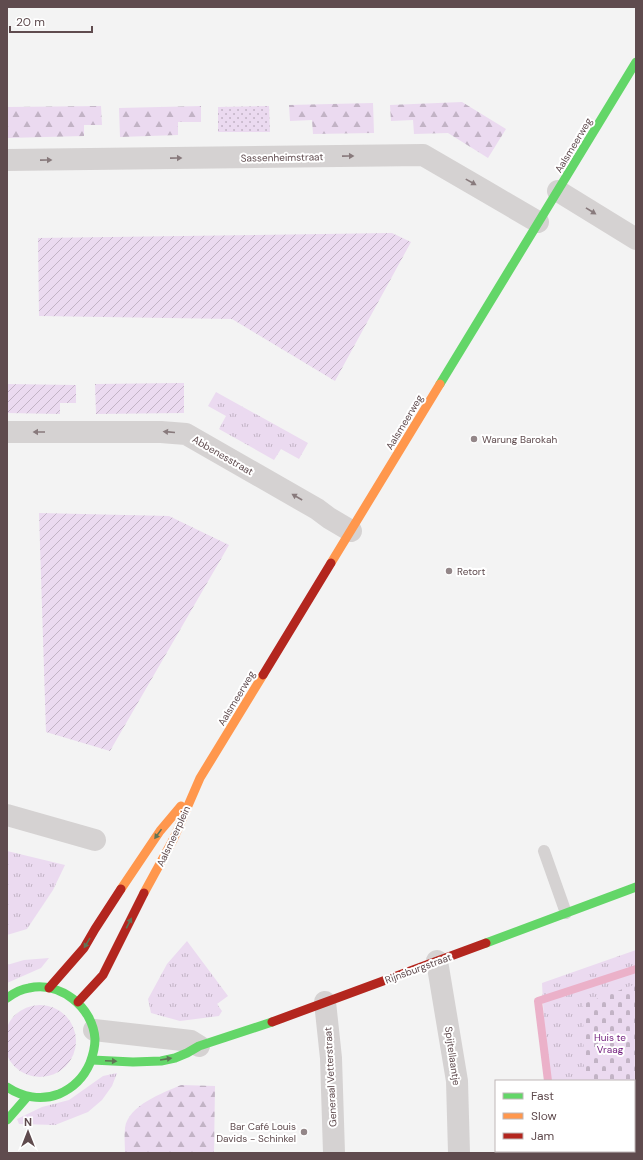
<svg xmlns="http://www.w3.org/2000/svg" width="643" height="1160" font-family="'DM Sans',sans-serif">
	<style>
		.grass { fill: url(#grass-tufts) }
		.forest { fill: url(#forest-firs) }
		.cemetery { fill: url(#cemetery-stones) }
		.park { fill: url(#park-dots) }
		.garden { fill: url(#garden-furrows) }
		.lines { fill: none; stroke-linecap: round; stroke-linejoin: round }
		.stream { stroke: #ebb1c9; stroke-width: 8 }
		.lane { stroke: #d5d2d2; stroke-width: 12 }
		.street { stroke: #d5d2d2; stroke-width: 22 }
		.fast { stroke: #63d668; stroke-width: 9 }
		.slow { stroke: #ff974d; stroke-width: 9 }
		.jam { stroke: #b3261e; stroke-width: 9 }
		.oneway { fill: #887a7c }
		.oneway2 { fill: #607556 }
		.poi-dot { fill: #938688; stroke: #fff; stroke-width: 1.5 }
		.labels { text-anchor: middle; stroke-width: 4; stroke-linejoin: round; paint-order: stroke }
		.street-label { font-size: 10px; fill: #5f4b4e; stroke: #fff }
		.poi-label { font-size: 10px; fill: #5f4b4e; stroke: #fff; text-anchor: start }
		.park-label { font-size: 10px; fill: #721e7e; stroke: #fff }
	</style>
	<defs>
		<pattern id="grass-tufts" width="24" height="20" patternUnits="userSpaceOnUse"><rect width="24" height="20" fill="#ebdaf0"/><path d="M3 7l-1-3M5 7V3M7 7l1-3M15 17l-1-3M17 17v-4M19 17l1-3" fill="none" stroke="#c2b3c5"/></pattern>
		<pattern id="forest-firs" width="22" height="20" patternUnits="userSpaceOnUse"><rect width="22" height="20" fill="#ebdaf0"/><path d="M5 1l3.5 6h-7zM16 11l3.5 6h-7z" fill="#c2b3c5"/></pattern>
		<pattern id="cemetery-stones" width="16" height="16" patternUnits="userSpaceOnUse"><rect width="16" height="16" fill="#ebdaf0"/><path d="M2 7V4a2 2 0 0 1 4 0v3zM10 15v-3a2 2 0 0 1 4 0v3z" fill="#c2b3c5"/></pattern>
		<pattern id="park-dots" width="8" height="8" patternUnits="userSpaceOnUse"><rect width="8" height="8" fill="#ebdaf0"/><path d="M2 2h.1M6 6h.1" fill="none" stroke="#c2b3c5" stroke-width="1.8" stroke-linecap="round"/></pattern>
		<pattern id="garden-furrows" width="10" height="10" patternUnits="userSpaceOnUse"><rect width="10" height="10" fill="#ebdaf0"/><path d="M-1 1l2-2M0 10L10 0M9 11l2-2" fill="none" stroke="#c2b3c5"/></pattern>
	</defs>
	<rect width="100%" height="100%" fill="#f3f3f3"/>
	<g class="grass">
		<polygon points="216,392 308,443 299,459 281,449 274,460 219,429 226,416 208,406"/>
		<polygon points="7,851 65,865 53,890 27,929 7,935"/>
		<polygon points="187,941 228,996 217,1004 222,1011 219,1016 180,1021 151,1013 148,999 167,964"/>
		<polygon points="636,950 636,1153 550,1153 550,1151 634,1151 634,1081 547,1081 542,983"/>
		<polygon points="49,958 41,968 7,983 7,965 24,960"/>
		<polygon points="117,1073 112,1086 102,1100 88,1112 55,1125 19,1124 17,1119 42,1107 69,1100 103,1076"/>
	</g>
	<g class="forest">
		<polygon points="462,102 506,129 488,158 448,133 414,134 413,120 391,121 390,105"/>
		<polygon points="373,103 374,133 313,134 312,120 290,121 289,105"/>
		<polygon points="101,106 102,125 84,125 84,136 7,138 7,107"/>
		<polygon points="201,106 201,122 178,122 178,135 120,137 119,108"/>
		<path d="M181 1085 215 1086 214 1153H125C125 1145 124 1136 125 1128 128 1105 163 1093 181 1085Z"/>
	</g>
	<polygon class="cemetery" points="636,984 636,1153 585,1153 585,1151 634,1151 634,1081 584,1081 583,1004"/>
	<polygon class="park" points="269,106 270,132 218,132 218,107"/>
	<g class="garden">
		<polygon points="392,233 411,242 335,381 232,319 39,316 38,238"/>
		<polygon points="184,383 184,413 96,414 95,384"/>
		<polygon points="7,384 76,385 76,403 60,403 60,414 7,413"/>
		<polygon points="39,513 169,516 229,545 110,751 46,732"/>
		<circle cx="40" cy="1041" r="36"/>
	</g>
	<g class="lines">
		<g class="stream">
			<polyline points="548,1081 538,1001 636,969"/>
			<polyline points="555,1151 555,1153"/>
		</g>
		<polyline class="lane" points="544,851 566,913"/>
		<g class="street">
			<polyline points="7,160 423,155 485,191 538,222"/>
			<polyline points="558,191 636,239"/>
			<polyline points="7,432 161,432 186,434 317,509 329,518 351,531"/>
			<polyline points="7,815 95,840"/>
			<polyline points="437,961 457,1081 459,1153"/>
			<polyline points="325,1002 331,1058 334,1153"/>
			<polyline points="94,1030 191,1041 199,1046"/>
		</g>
		<g class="fast">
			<polyline points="440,384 636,62"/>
			<polyline points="486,943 636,887"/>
			<path d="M7 998C14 993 21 989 29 988 60 981 93 1007 95 1039 95 1047 93 1055 90 1063 84 1077 73 1088 59 1094 41 1101 22 1097 7 1087"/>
			<polyline points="92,1060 133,1062 161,1061 175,1058 187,1053 199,1046 272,1022"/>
			<polyline points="7,1120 27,1097"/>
		</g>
		<g class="slow">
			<polyline points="331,563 440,384"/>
			<polyline points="121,889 160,831 181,806"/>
			<polyline points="144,893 174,838 200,778 263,675"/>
		</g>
		<g class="jam">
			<polyline points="263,675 331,563"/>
			<polyline points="49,988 84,948 95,929 121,889"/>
			<polyline points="78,1002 103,975 144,893"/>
			<polyline points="272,1022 486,943"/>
		</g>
	</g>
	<defs><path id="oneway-solid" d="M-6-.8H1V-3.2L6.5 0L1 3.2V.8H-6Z"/></defs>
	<g class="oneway">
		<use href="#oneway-solid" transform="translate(348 156) rotate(-1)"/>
		<use href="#oneway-solid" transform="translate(176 158) rotate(-1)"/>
		<use href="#oneway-solid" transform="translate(46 160) rotate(-1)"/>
		<use href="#oneway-solid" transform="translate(471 182) rotate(29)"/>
		<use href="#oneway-solid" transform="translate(591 211) rotate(32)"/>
		<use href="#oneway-solid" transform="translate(39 432) rotate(180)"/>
		<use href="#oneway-solid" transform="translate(169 432) rotate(-175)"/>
		<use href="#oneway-solid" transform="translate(297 497) rotate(-150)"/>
	</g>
	<g class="oneway2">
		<use href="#oneway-solid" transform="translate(158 834) rotate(126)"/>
		<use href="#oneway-solid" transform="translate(129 923) rotate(-63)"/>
		<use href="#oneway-solid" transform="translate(87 943) rotate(121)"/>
		<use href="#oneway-solid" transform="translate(166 1059) rotate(-9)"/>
		<use href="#oneway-solid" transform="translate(111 1061) rotate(3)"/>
	</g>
	<g class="poi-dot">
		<circle cx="474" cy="439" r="4"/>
		<circle cx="449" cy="571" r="4"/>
		<circle cx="304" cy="1132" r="4"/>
	</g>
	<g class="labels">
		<g class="street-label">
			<text transform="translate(573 145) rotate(-59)" y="4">Aalsmeerweg</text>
			<text transform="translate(282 157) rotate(-1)" y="4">Sassenheimstraat</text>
			<text transform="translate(404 422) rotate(-59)" y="4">Aalsmeerweg</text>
			<text transform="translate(223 455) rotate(30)" y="4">Abbenesstraat</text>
			<text transform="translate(236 698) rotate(-59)" y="4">Aalsmeerweg</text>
			<text transform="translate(173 836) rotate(-65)" y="4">Aalsmeerplein</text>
			<text transform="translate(418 968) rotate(-20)" y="4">Rijnsburgstraat</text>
			<text transform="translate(453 1056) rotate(82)" y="4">Spijtellaantje</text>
			<text transform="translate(330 1077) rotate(-93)" y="4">Generaal Vetterstraat</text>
		</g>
		<g class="poi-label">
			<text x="482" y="443">Warung Barokah</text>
			<text x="457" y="575">Retort</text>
			<text x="296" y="1130" text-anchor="end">Bar Café Louis<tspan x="296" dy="12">Davids - Schinkel</tspan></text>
		</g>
		<g class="park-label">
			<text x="610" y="1041">Huis te<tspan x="610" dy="12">Vraag</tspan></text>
		</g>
	</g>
	<rect width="643" height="1160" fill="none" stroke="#5f4b4e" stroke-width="16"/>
	<rect x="495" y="1080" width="140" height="72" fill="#ffffff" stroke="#bfb7b8"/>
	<rect x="503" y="1093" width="20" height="6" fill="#63d668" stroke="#bfb7b8"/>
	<text x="531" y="1100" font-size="12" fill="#5f4b4e">Fast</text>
	<rect x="503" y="1113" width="20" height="6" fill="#ff974d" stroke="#bfb7b8"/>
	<text x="531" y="1120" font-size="12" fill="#5f4b4e">Slow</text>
	<rect x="503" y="1133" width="20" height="6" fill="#b3261e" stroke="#bfb7b8"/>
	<text x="531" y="1140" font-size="12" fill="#5f4b4e">Jam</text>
	<g transform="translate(28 1132)" stroke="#ffffff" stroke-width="3" paint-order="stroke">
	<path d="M0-3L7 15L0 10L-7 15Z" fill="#5f4b4e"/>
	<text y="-6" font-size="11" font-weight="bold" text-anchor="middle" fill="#5f4b4e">N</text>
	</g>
	<path d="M10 26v6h82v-6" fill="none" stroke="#5f4b4e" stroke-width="2"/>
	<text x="16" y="26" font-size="12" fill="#5f4b4e" stroke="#ffffff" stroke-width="3" paint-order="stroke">20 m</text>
</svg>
